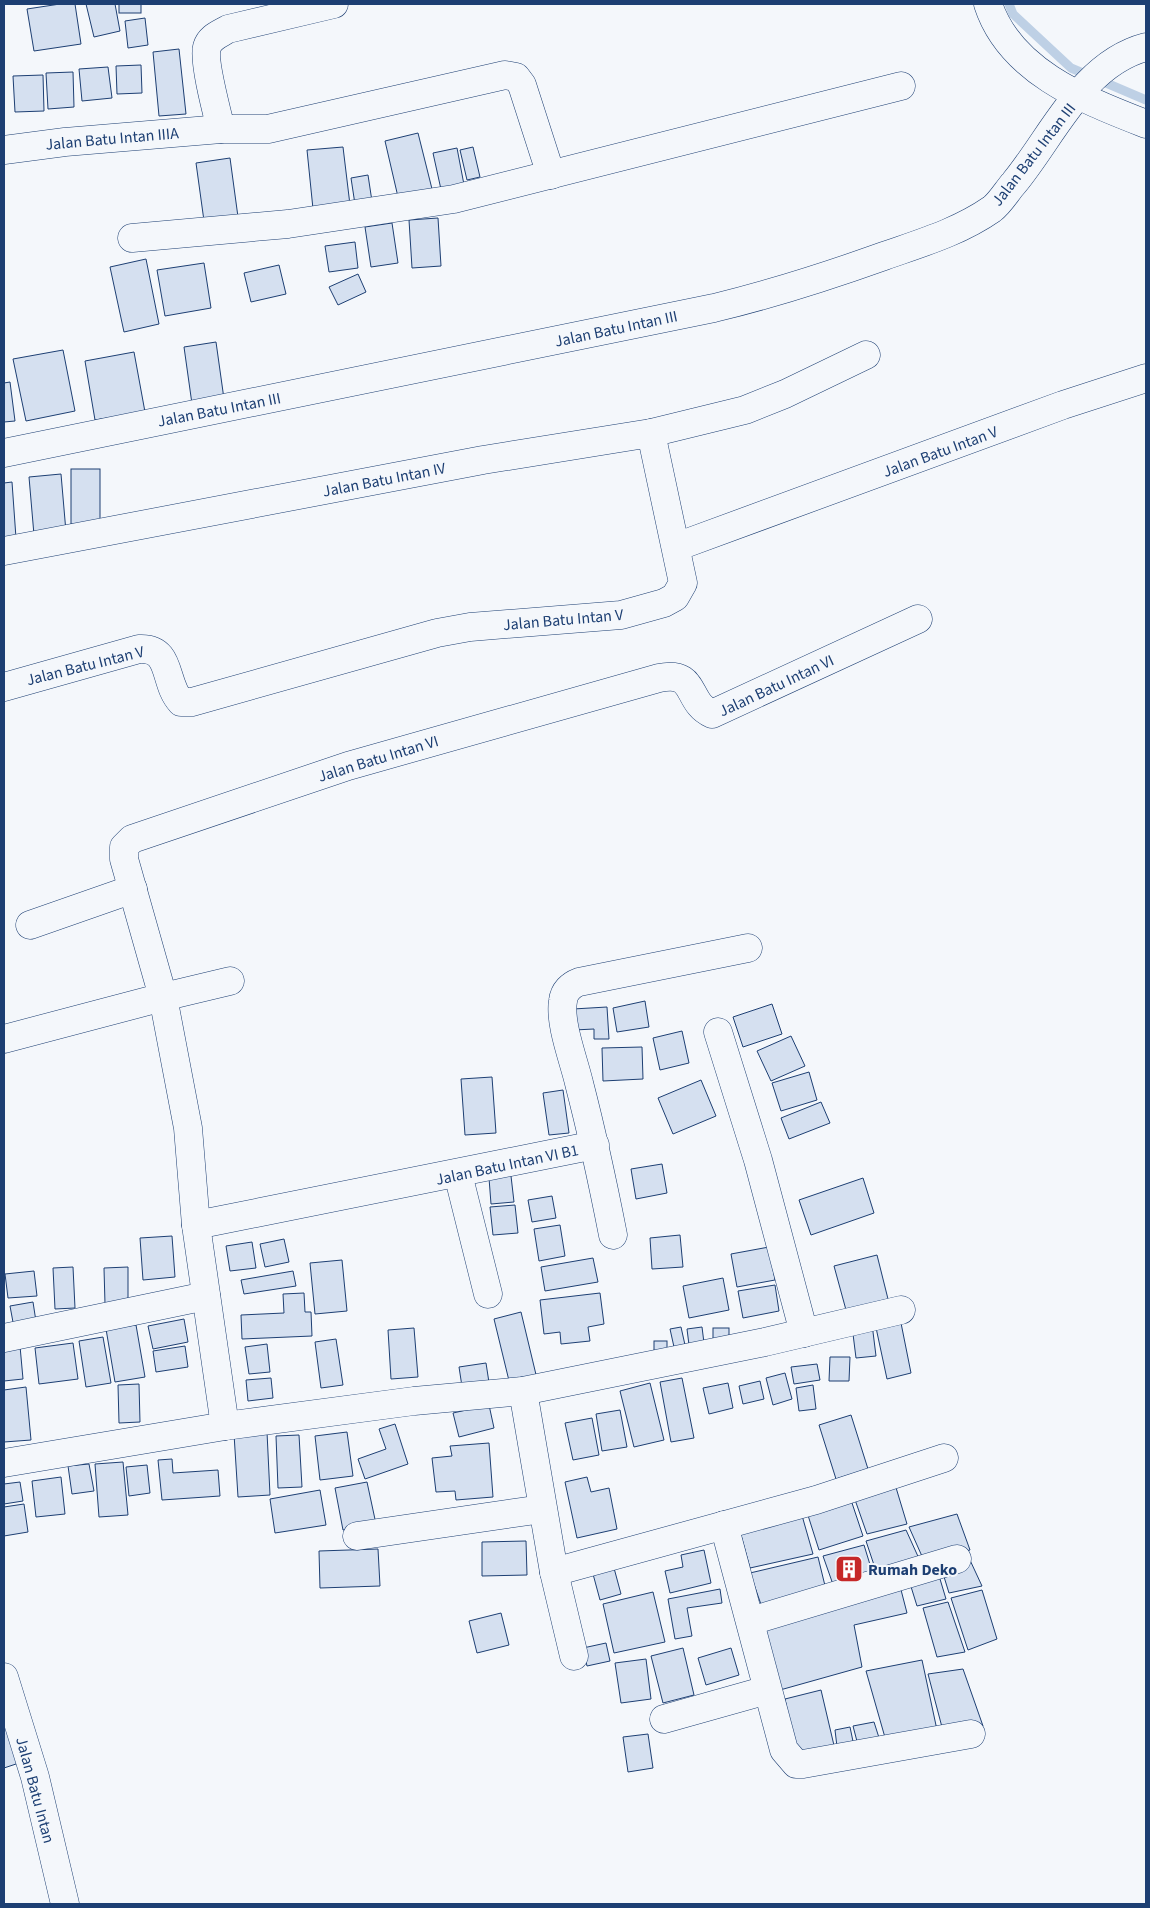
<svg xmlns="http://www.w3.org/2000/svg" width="1150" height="1908" font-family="'Source Sans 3',sans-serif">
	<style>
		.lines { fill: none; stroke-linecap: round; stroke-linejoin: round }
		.stream { stroke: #bed0e5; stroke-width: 9 }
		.building { fill: #d5e0f0; stroke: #1d3f73 }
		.minor-casing { stroke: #1d3f73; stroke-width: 29 }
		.minor { stroke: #f4f7fb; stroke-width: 28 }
		.labels { text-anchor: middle; stroke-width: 4; stroke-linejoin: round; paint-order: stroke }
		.street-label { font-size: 16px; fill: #1d3f73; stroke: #f4f7fb }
		.poi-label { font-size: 16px; font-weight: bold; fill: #1d3f73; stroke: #f4f7fb; text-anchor: start }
	</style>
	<rect width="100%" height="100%" fill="#f4f7fb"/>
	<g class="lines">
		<polyline class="stream" points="1009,4 1013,14 1071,68 1146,100"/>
	</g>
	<g class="building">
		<polygon points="60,4 75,4 81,44 34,51 27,9"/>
		<polygon points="86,4 115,4 120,31 94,37"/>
		<rect x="119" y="4" width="22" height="9"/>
		<polygon points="145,18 148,45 128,48 125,21"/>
		<polygon points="179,49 186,114 159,116 153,52"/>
		<polygon points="141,65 142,93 117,94 116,66"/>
		<polygon points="108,67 112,98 82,101 79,69"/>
		<polygon points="73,72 74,107 48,109 46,73"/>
		<polygon points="43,75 44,111 15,112 13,76"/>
		<polygon points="418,133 432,189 398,197 385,141"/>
		<polygon points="343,147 350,205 313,209 307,150"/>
		<polygon points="473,147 480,177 467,180 460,150"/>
		<polygon points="457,148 465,190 442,194 433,153"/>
		<polygon points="230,158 238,217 204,221 196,163"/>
		<polygon points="368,175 373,208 356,211 351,178"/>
		<polygon points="438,218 441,266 412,268 409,220"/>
		<polygon points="392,223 398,263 371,267 365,227"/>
		<polygon points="355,242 358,268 329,272 325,246"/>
		<polygon points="146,259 159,324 124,332 110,267"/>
		<polygon points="204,263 211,308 165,316 157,270"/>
		<polygon points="279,265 286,294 251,302 244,273"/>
		<polygon points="358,274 366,292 338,305 329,287"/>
		<polygon points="216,342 224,399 192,404 184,347"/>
		<polygon points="63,350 75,411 26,421 13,359"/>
		<polygon points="134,352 145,412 95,420 85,361"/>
		<polygon points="10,382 15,421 4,422 4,383"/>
		<rect x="71" y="469" width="29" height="55"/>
		<polygon points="61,474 66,532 34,535 29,477"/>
		<polygon points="12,482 16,538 4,539 4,483"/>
		<polygon points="645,1001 649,1027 617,1032 613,1008"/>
		<polygon points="772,1004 782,1034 743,1047 733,1017"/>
		<polygon points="607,1007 609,1039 594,1039 594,1029 574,1030 573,1009"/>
		<polygon points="682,1031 689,1063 660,1070 653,1038"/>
		<polygon points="791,1036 805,1066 771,1081 757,1051"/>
		<polygon points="642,1047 643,1079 603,1081 602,1048"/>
		<polygon points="809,1072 817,1100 781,1111 772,1083"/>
		<polygon points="492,1077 496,1133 465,1135 461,1079"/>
		<polygon points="701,1080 716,1116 673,1134 658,1098"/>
		<polygon points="563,1090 569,1133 549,1135 543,1093"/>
		<polygon points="821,1102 830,1123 789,1139 781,1118"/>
		<polygon points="662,1164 667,1193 636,1199 631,1169"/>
		<polygon points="511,1176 514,1202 491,1204 489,1178"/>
		<polygon points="863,1178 874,1213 811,1235 799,1200"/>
		<polygon points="552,1196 556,1218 532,1222 528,1200"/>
		<polygon points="515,1205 518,1233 493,1235 490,1207"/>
		<polygon points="560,1225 565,1256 539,1261 534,1229"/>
		<polygon points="680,1235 683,1267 652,1269 650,1238"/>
		<polygon points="172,1236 175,1277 143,1280 140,1238"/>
		<polygon points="284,1239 289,1262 265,1267 260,1244"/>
		<polygon points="252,1242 256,1268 230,1271 226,1246"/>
		<polygon points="769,1247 775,1280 737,1287 731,1254"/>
		<polygon points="877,1255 888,1299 846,1310 834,1266"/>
		<polygon points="593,1258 598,1282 545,1291 541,1267"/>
		<polygon points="342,1260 347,1311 315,1314 310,1263"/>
		<polygon points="73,1267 75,1308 55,1309 53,1268"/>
		<polygon points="128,1267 128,1304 105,1304 104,1268"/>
		<polygon points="34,1271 37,1296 8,1298 5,1274"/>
		<polygon points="293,1271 296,1286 244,1294 241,1280"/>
		<polygon points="723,1278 729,1310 689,1318 683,1286"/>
		<polygon points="775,1285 779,1311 743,1318 738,1291"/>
		<polygon points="304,1293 305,1312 311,1312 312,1336 242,1339 241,1315 284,1313 283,1294"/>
		<polygon points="600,1293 604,1324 588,1327 590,1341 561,1344 560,1332 544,1334 540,1300"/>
		<polygon points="33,1302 37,1328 15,1333 10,1306"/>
		<polygon points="521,1312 538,1383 511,1389 494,1319"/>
		<polygon points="900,1318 911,1373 887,1379 875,1323"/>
		<polygon points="184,1319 188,1342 153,1349 148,1326"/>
		<polygon points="872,1324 876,1356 856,1358 852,1326"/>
		<polygon points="136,1325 145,1377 115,1382 106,1329"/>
		<polygon points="681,1327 685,1345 674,1347 670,1329"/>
		<polygon points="702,1327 705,1351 690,1353 687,1329"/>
		<polygon points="414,1328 418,1377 391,1379 388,1330"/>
		<rect x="713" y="1328" width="16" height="17"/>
		<polygon points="103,1337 111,1383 86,1387 79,1341"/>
		<polygon points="336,1339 343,1385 321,1388 315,1342"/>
		<rect x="654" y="1341" width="13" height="11"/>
		<polygon points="73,1343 78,1379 39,1384 35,1348"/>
		<polygon points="267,1344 270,1372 249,1374 245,1347"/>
		<polygon points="20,1346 23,1379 4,1381 4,1347"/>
		<polygon points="185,1346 188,1367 156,1372 153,1351"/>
		<polygon points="830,1357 850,1357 849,1381 829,1381"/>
		<polygon points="486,1363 490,1389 463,1393 459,1367"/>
		<polygon points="817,1364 820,1380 794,1384 791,1367"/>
		<polygon points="785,1373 792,1399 773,1405 766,1378"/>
		<polygon points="271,1378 273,1398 248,1401 246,1380"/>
		<polygon points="682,1378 694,1438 671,1442 660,1382"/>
		<polygon points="760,1381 764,1399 743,1404 739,1386"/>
		<polygon points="650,1383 664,1440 634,1447 620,1391"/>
		<polygon points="728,1383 733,1408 709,1414 703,1388"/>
		<polygon points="139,1384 140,1422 119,1423 118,1385"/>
		<polygon points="813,1385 816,1409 799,1411 796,1388"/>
		<polygon points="26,1387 31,1440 4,1442 4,1390"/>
		<polygon points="489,1405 494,1428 459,1437 453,1413"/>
		<polygon points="620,1410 627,1447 602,1451 596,1414"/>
		<polygon points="851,1415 868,1469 836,1479 819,1425"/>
		<polygon points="592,1418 599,1455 573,1460 565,1423"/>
		<polygon points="395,1424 408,1464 365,1479 358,1459 386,1449 379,1429"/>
		<polygon points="267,1432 270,1495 238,1497 234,1434"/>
		<polygon points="347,1432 353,1476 320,1480 315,1436"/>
		<polygon points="299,1435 302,1487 278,1488 276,1436"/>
		<polygon points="489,1443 493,1497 456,1500 455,1491 436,1492 432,1458 452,1456 450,1446"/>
		<polygon points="172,1459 173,1473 218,1470 220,1496 162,1500 158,1460"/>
		<polygon points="123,1462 128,1515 99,1517 95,1464"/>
		<polygon points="89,1464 94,1491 72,1494 68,1466"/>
		<polygon points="147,1465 150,1493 129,1496 126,1467"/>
		<polygon points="61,1477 65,1514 36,1517 32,1481"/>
		<polygon points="587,1477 591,1492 609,1488 617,1529 577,1538 565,1482"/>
		<polygon points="894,1481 907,1524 867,1534 853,1494"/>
		<polygon points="20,1482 23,1501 4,1504 4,1484"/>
		<polygon points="367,1482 376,1524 343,1530 335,1488"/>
		<polygon points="320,1490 326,1525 275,1533 270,1499"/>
		<polygon points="850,1497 863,1536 819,1550 806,1509"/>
		<polygon points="24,1504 28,1532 4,1536 4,1507"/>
		<polygon points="801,1512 813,1554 750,1568 739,1528"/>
		<polygon points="957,1514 970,1550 925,1563 909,1527"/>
		<polygon points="906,1530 921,1563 878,1577 866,1541"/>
		<polygon points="526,1541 527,1575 482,1576 482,1542"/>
		<polygon points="864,1545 875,1581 836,1593 823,1556"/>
		<polygon points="378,1549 380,1586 320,1588 319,1551"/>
		<polygon points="704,1550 711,1583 670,1593 665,1571 683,1567 681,1555"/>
		<polygon points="818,1557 827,1594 764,1613 750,1573"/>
		<polygon points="969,1558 982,1586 949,1593 941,1567"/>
		<polygon points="614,1568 621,1594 600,1600 593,1574"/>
		<polygon points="937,1569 946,1599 917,1606 908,1577"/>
		<polygon points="900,1586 907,1613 854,1625 862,1667 780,1690 765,1626"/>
		<polygon points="720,1589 722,1603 687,1608 692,1636 675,1639 668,1599"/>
		<polygon points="982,1590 997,1639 968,1650 951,1598"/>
		<polygon points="653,1592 665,1642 614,1653 603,1604"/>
		<polygon points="948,1602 965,1652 937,1657 923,1608"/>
		<polygon points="501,1613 509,1645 477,1653 469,1621"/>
		<polygon points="606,1643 610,1661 587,1666 583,1648"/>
		<polygon points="683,1648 694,1695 663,1703 651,1656"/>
		<polygon points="731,1648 739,1675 706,1685 698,1658"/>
		<polygon points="646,1659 651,1699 621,1703 615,1663"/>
		<polygon points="922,1660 937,1730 886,1741 866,1671"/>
		<polygon points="963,1669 983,1726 943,1731 928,1674"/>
		<polygon points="821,1690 836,1754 797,1763 785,1699"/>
		<polygon points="874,1722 881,1744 859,1749 853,1726"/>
		<polygon points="6,1726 19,1763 4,1768 4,1727"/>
		<polygon points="850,1727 855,1751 838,1755 835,1730"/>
		<polygon points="648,1734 653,1768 628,1772 623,1737"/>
	</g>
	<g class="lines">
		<defs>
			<g id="minor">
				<path d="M988 4C1010 72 1085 100 1146 124"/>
				<path d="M221 129C217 113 203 60 207 47 210 37 220 34 228 29L334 4"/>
				<polyline points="4,150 65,142 221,129 268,129 505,75 516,77 522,85 551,175"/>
				<polyline points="132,238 288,224 454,199 901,86"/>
				<polyline points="651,433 745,410 785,394 866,355"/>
				<path d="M4 453 714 308C772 294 828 276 884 256 921 243 959 232 992 209 1000 203 1007 191 1014 183 1053 136 1082 64 1146 47"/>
				<polyline points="676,547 1063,405 1146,378"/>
				<path d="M4 551 483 460 651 433 683 583 675 597 664 603 621 615 470 627 437 633 192 702H181C163 683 173 647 139 649L4 687"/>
				<polyline points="30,925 133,889"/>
				<polyline points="718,1032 758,1160 804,1333"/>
				<path d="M4 1039 163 997 124 859V847L132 839 348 766 659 678C698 670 685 702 712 714L918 619"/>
				<polyline points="458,1174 488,1294"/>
				<polyline points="196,1225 595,1145"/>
				<path d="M613 1235C603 1184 592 1133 579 1083 574 1061 559 1023 563 1001 564 991 571 985 579 982L748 948"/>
				<polyline points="4,1338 206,1296"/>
				<polyline points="523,1391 554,1572 574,1656"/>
				<polyline points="225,1426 196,1225 188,1128 163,997 230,981"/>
				<polyline points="4,1463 225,1426 414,1401 523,1391 765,1342 901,1310"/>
				<polyline points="724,1525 784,1750 796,1764 803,1764 971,1734"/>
				<polyline points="357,1536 542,1509"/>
				<polyline points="554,1572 816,1500 944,1458"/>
				<polyline points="751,1621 957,1559"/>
				<polyline points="4,1677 35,1777 65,1904"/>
				<polyline points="664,1719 767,1690"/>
			</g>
		</defs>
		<use href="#minor" class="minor-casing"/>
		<use href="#minor" class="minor"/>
	</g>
	<defs>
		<symbol id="building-square" viewBox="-11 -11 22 22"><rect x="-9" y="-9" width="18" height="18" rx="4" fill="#c62828" stroke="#f4f7fb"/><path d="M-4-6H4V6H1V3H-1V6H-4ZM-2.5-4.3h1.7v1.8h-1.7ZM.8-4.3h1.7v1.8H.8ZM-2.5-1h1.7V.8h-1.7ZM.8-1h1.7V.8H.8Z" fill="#fff"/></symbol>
	</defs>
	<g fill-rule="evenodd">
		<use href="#building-square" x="833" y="1553" width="32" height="32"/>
	</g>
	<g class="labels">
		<g class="street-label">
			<text transform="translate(112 138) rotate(-5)" y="6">Jalan Batu Intan IIIA</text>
			<text transform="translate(1033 154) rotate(-52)" y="6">Jalan Batu Intan III</text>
			<text transform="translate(616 328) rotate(-12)" y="6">Jalan Batu Intan III</text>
			<text transform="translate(219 409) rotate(-11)" y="6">Jalan Batu Intan III</text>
			<text transform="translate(940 451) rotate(-20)" y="6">Jalan Batu Intan V</text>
			<text transform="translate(384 479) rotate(-11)" y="6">Jalan Batu Intan IV</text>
			<text transform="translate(563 619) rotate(-5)" y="6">Jalan Batu Intan V</text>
			<text transform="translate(85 665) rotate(-14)" y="6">Jalan Batu Intan V</text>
			<text transform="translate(776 685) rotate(-25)" y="6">Jalan Batu Intan VI</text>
			<text transform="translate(378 758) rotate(-17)" y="6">Jalan Batu Intan VI</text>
			<text transform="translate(507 1164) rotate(-12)" y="6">Jalan Batu Intan VI B1</text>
			<text transform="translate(36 1790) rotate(75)" y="6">Jalan Batu Intan</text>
		</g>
		<g class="poi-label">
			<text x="868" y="1575">Rumah Deko</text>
		</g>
	</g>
	<rect width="1150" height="1908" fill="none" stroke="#1d3f73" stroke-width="10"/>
</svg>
